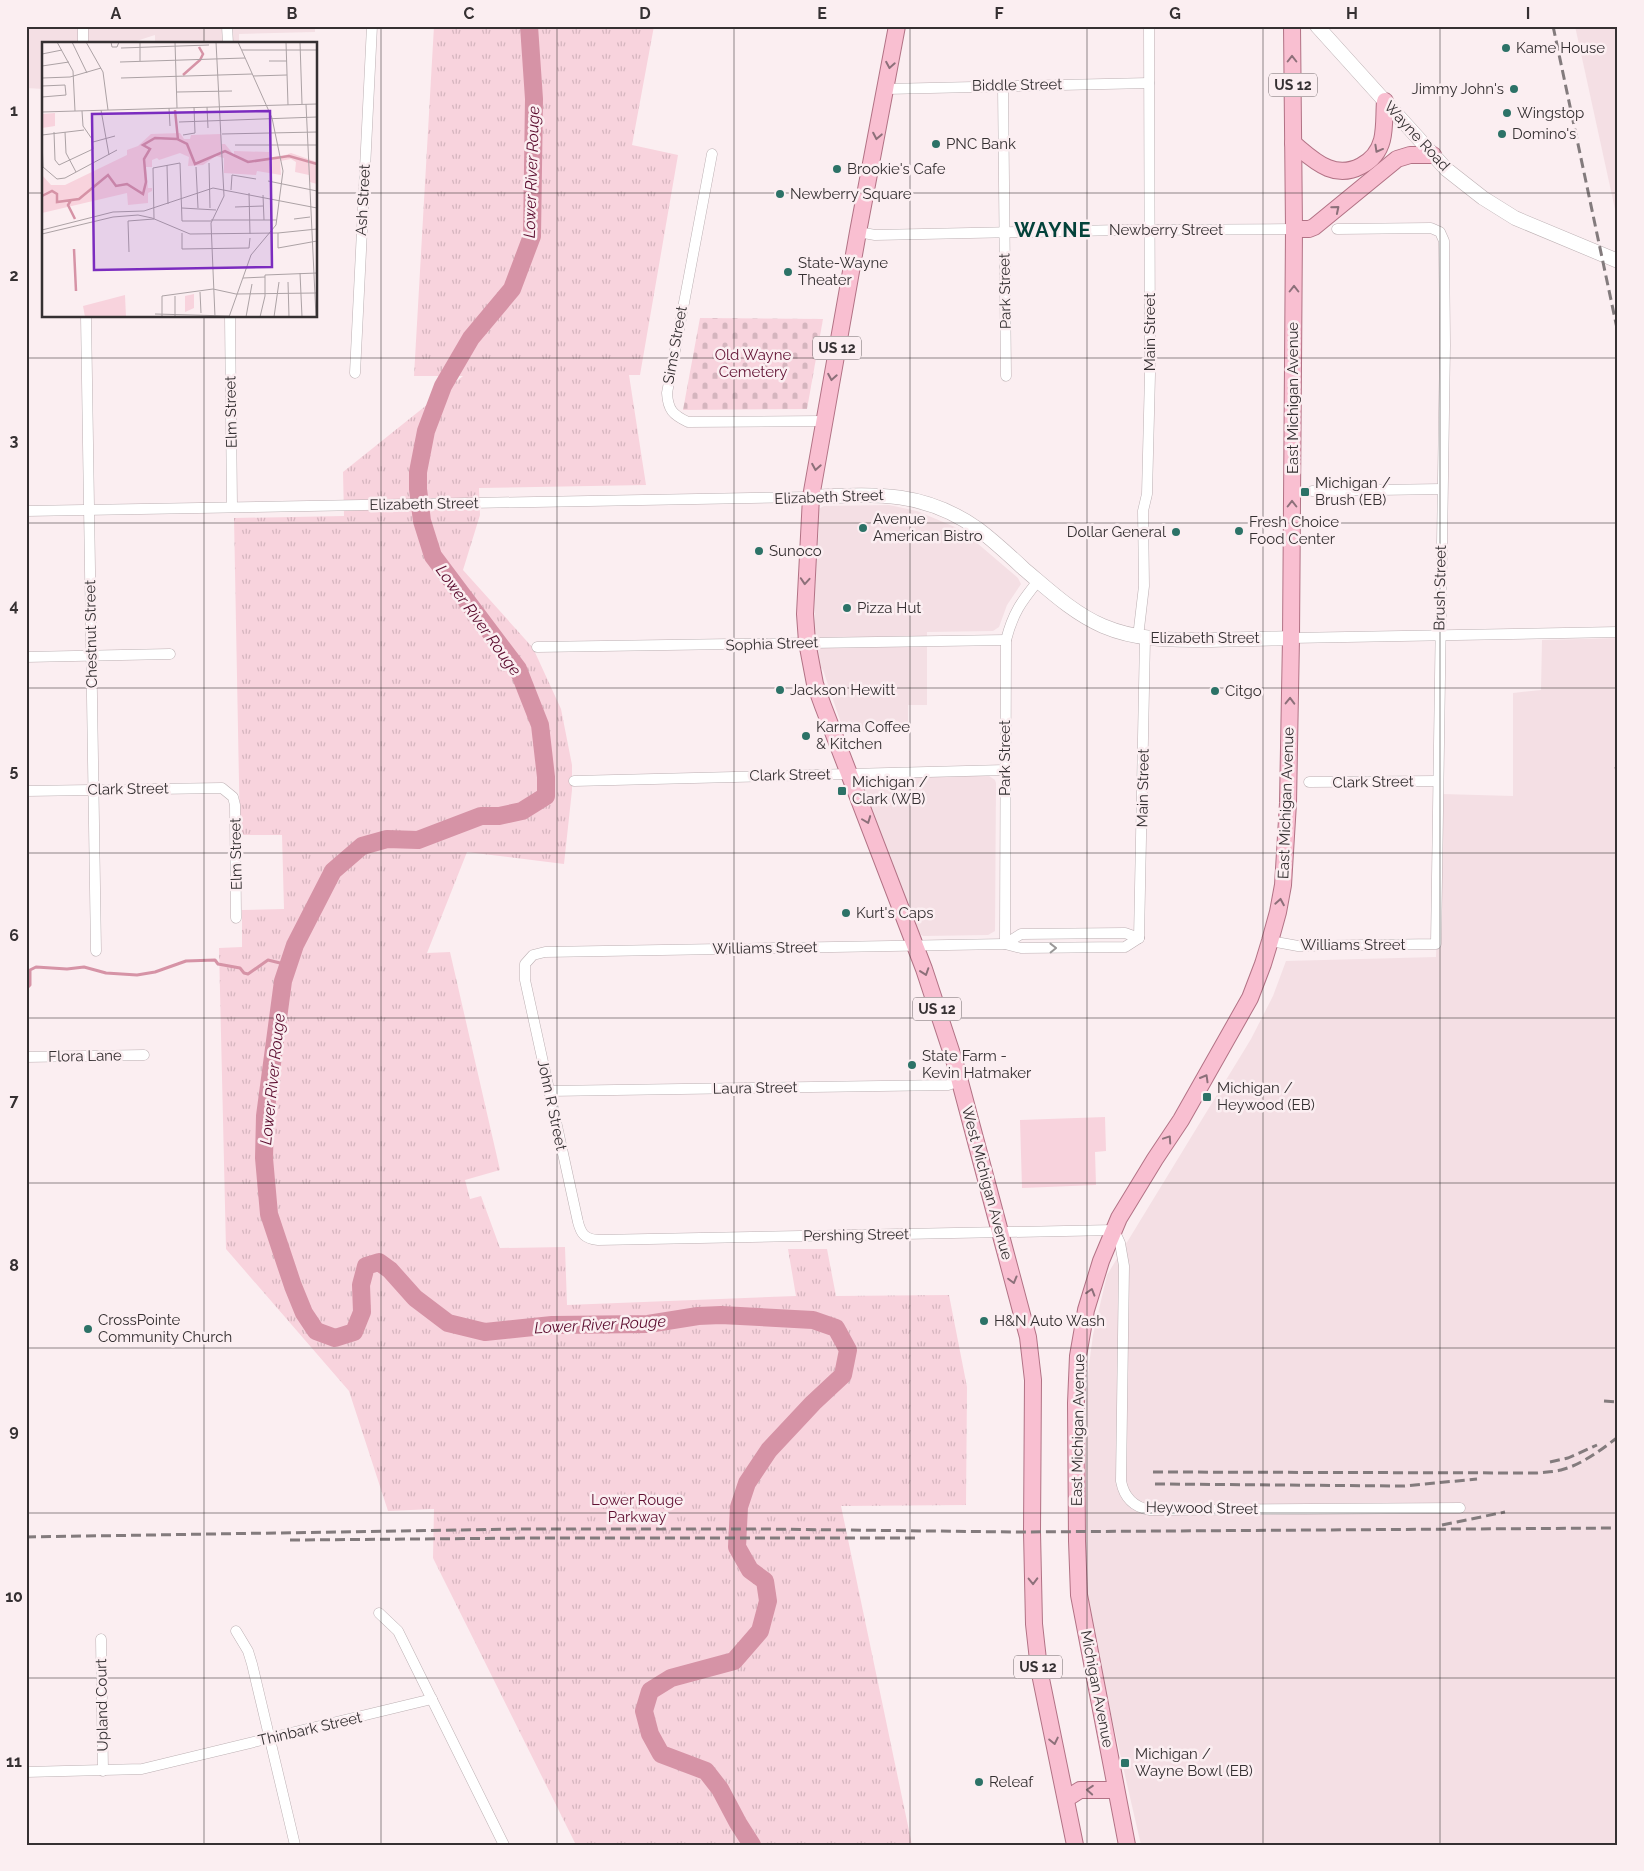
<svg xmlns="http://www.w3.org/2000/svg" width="1644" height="1871" font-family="Raleway,sans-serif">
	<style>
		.built { fill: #f4dfe4 }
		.cemetery { fill: url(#cemetery-stones) }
		.park { fill: url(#park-tufts) }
		.garden { fill: #f8d3dd }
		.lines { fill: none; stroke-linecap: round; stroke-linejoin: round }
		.stream { stroke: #d693a6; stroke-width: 3 }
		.river { stroke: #d693a6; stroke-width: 18 }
		.street-casing { stroke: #bcb0b3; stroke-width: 11 }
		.secondary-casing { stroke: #bcb0b3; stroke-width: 15 }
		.primary-casing { stroke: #b27285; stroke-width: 18 }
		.street { stroke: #fff; stroke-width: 10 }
		.secondary { stroke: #fff; stroke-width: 14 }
		.primary { stroke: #f9bfd1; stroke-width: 16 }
		.rail { stroke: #837b7d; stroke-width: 3; stroke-dasharray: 10 5; stroke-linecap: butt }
		.oneway { stroke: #8d707a }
		.oneway2 { stroke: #9a9898 }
		.grid { fill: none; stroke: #353032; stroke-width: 1; stroke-opacity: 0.55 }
		.poi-dot { fill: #2c7267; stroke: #fbeef1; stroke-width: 2 }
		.labels { text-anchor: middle; stroke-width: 5; stroke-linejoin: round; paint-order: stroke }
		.shield { fill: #fbeef1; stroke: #70696b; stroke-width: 1 }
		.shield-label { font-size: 14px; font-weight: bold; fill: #353032 }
		.poi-label { font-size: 15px; fill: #353032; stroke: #fbeef1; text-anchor: start }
		.street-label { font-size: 15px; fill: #353032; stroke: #fbeef1 }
		.park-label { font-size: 15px; fill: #611233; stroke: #fbeef1 }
		.water-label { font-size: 16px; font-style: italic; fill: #5b0c2e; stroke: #fbeef1 }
		.district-label { font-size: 20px; font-weight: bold; letter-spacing: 1px; fill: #03423a; stroke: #fbeef1 }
		.inset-river { fill: none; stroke: #d693a6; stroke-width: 2.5 }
		.inset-road { fill: none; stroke: #aca2a5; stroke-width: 1 }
		.view { fill: #7b2cbf; fill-opacity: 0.15; stroke: #7b2cbf; stroke-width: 2.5 }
		.inset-edge { fill: none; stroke: #353032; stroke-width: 2.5 }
		.neatline { fill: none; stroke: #353032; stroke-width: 2 }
		.grid-label { font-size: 16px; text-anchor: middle; font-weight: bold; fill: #353032 }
	</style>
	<defs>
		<pattern id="cemetery-stones" width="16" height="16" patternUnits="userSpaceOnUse" patternTransform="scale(1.25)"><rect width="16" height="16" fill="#f8d3dd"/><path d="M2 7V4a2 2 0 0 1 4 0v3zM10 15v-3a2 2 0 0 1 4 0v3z" fill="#d5b5be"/></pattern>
		<pattern id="park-tufts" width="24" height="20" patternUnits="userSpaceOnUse" patternTransform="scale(1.25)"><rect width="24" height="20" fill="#f8d3dd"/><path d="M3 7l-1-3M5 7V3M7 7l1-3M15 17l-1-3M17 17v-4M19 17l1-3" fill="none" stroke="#d5b5be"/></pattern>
	</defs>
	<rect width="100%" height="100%" fill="#fbeef1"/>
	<g class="built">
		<polygon points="26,26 315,26 315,32 239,34 239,44 155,44 155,35 127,44 44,44 44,89 26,88"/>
		<polygon points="1575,26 1618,26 1618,223"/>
		<polygon points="889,505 917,511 955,527 970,537 1018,578 1021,584 1007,605 999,627 993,631 927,632 927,705 908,705 908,730 844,732 823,670 818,664 813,628 815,618 814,589 819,528 817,516 818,509 824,506"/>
		<polygon points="1618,638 1618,1845 1141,1845 1098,1658 1087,1596 1084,1563 1086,1400 1089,1365 1093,1335 1107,1275 1251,1039 1273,996 1286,961 1436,957 1442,794 1513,796 1513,693 1541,690 1542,640"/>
		<polygon points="971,776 989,776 995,780 996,783 995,931 988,935 923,936 918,933 865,793 865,785 868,781 874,778"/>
	</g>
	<polygon class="cemetery" points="700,318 823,319 807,409 683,410"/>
	<polygon class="park" points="434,26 654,26 632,145 678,155 640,375 629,375 646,485 479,488 480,515 463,570 533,648 561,709 572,765 572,790 564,864 467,852 427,953 450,952 500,1170 465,1180 470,1199 481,1196 500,1248 565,1247 567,1305 796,1296 788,1249 827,1249 836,1296 949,1295 967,1387 966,1505 841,1506 912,1845 576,1845 433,1558 434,1509 388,1511 349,1391 226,1249 219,948 242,947 242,910 284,909 282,835 240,835 234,518 344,516 343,472 463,376 414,376"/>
	<polygon class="garden" points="1105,1117 1106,1151 1095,1152 1096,1185 1022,1188 1020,1120"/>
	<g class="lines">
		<polyline class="stream" points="26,989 30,985 30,970 36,967 67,969 84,967 106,973 137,975 155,972 186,961 215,960 218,964 240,968 244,973 248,974 268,960 288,965"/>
		<polyline class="river" points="529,26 534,99 532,236 512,289 471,338 443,386 426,431 418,472 418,489 422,521 433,556 518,669 540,725 546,777 546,796 522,811 499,816 481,816 418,840 387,839 362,846 333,871 295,945 283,981 265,1116 264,1158 269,1214 293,1286 304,1313 316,1331 335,1338 354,1332 362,1312 361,1285 366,1266 379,1262 390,1270 415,1298 448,1323 485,1332 552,1325 648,1324 698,1316 721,1315 813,1320 836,1328 848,1350 843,1375 813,1403 769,1450 747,1483 739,1507 737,1547 750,1570 765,1581 768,1601 760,1631 734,1661 671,1678 650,1691 644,1711 650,1734 661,1754 706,1771 720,1789 738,1823 752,1845"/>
		<defs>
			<g id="street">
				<polyline points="227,26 228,44"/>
				<polyline points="83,44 83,26"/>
				<polyline points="1003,86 1006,376"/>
				<polyline points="886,89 1149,83"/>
				<path d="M712 154 667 393C668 410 673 415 688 422L825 421"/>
				<polyline points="858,232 875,235 1121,230 1294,229"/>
				<polyline points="86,316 96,951"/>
				<polyline points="230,316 232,507"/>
				<polyline points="355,373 372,26"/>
				<polyline points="1312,491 1442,489"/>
				<polyline points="26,511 811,497"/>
				<polyline points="1138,637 1144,586 1143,511 1147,494 1150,374 1149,26"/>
				<polyline points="1291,638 1618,632"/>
				<polyline points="537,647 1006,640"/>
				<polyline points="26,657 170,654"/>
				<polyline points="574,781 1005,770"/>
				<polyline points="1309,782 1438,781"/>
				<polyline points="26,791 222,788 233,797 235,805 236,918"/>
				<path d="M1139 938 1125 947 1021 948 1005 944 545 952 533 955 525 964V980L578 1222C581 1234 585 1239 598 1240L1114 1230 1120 1243 1124 1266 1121 1481C1124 1497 1133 1507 1150 1510L1460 1508"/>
				<polyline points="1139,938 1145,638"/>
				<polyline points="1270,941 1298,946 1436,944 1445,345 1444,241 1440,232 1431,228 1337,229"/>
				<path d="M1005 944 1006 640C1013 613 1021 602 1038 581"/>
				<polyline points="1005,944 1021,934 1125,933 1139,938"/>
				<polyline points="26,1057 144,1055"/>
				<polyline points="549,1091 948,1085 960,1081"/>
				<polyline points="379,1613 398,1631 504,1845"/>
				<polyline points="236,1631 248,1651 252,1664 295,1845"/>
				<polyline points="101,1639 103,1771"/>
				<polyline points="26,1772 142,1769 432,1699"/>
			</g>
			<g id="secondary">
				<polyline points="1317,26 1446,169 1483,198 1515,218 1618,261"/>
				<path d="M811 497C874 494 923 490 978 529 994 541 1009 555 1024 569 1049 590 1073 613 1103 626 1138 641 1174 640 1211 640 1238 639 1264 639 1291 638"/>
			</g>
			<g id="primary">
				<polyline points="897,26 858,232 811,497 805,614 807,642 815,684 823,706 924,969 955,1063 1028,1337 1033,1380 1032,1532 1034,1624 1039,1669 1075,1845"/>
				<path d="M1293 143C1304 152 1315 163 1328 168 1350 177 1376 163 1382 140 1385 128 1384 114 1385 101"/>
				<polyline points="1294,229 1309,229 1314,227 1397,159 1410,155 1433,155"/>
				<polyline points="1066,1799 1080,1790 1116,1790"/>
				<polyline points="1127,1845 1079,1595 1077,1541 1076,1403 1078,1356 1086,1310 1101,1261 1119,1218 1155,1159 1181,1120 1250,998 1263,964 1270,941 1278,912 1283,885 1288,803 1291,638 1294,229 1292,26"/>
			</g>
		</defs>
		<use href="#street" class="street-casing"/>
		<use href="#secondary" class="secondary-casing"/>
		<use href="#primary" class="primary-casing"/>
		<use href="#street" class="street"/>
		<use href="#secondary" class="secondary"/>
		<use href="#primary" class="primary"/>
		<g class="rail">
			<polyline points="1553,26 1618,333"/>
			<polyline points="1618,355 1618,357"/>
			<polyline points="1616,767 1618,777"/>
			<polyline points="1604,1401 1618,1402"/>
			<polyline points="1550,1462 1568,1458 1597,1445"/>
			<path d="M1153 1472 1537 1473C1545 1472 1553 1472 1561 1470 1581 1465 1601 1450 1618 1437"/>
			<polyline points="1155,1484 1404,1486 1477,1479"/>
			<polyline points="1442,1525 1505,1512"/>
			<polyline points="26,1537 522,1529 761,1529 1016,1532 1618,1528"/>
			<polyline points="290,1540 537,1538 920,1538"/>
		</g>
	</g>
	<defs><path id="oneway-chevron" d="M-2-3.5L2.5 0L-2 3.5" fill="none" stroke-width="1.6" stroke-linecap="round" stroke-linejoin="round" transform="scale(1.25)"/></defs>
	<g class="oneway">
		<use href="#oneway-chevron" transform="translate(1292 59) rotate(-90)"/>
		<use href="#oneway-chevron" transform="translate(890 65) rotate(100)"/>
		<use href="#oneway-chevron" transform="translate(877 136) rotate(101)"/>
		<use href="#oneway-chevron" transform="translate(1378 149) rotate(119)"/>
		<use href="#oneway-chevron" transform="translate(1336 209) rotate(-40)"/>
		<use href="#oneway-chevron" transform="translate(1294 289) rotate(-90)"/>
		<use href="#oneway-chevron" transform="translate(832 377) rotate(100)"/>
		<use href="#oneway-chevron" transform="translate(816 467) rotate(100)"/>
		<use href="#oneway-chevron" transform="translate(1292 504) rotate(-90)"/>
		<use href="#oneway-chevron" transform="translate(805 581) rotate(94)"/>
		<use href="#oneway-chevron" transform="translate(1290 701) rotate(-89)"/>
		<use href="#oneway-chevron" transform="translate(867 820) rotate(69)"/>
		<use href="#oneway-chevron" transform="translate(1280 902) rotate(-80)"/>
		<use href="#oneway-chevron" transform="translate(925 972) rotate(71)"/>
		<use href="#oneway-chevron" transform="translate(1205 1078) rotate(-60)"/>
		<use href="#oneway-chevron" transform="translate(1168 1139) rotate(-56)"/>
		<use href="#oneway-chevron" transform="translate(1013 1280) rotate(75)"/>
		<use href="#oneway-chevron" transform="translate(1091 1292) rotate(-73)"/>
		<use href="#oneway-chevron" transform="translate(1033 1581) rotate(89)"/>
		<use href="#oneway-chevron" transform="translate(1054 1741) rotate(78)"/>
		<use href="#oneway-chevron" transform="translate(1090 1790) rotate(-176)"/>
	</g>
	<use class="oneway2" href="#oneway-chevron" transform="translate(1053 948) rotate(-1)"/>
	<path class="grid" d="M204 26V44M381 26V1845M557 26V1845M734 26V1845M910 26V1845M1087 26V1845M1263 26V1845M1440 26V1845M26 193H44M316 193H1618M204 316V1845M26 358H1618M26 523H1618M26 688H1618M26 853H1618M26 1018H1618M26 1183H1618M26 1348H1618M26 1513H1618M26 1678H1618"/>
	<g class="poi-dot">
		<circle cx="1506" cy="48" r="5"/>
		<circle cx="1514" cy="89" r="5"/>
		<circle cx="1507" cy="113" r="5"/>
		<circle cx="1502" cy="134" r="5"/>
		<circle cx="936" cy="144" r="5"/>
		<circle cx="837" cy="169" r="5"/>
		<circle cx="780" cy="194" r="5"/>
		<circle cx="788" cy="272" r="5"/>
		<rect x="1300" y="487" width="10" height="10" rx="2.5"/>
		<circle cx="863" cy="528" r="5"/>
		<circle cx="1239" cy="531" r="5"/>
		<circle cx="1176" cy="532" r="5"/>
		<circle cx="759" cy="551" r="5"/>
		<circle cx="847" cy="608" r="5"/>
		<circle cx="780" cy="690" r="5"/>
		<circle cx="1215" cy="691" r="5"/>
		<circle cx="806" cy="736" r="5"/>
		<rect x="837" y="786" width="10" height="10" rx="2.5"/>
		<circle cx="846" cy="913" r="5"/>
		<circle cx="912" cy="1065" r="5"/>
		<rect x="1202" y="1092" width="10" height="10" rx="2.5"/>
		<circle cx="984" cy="1321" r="5"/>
		<circle cx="88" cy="1329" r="5"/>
		<rect x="1120" y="1758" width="10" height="10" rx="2.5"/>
		<circle cx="979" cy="1782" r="5"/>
	</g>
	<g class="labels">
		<g class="shield">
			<rect x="1269" y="73.5" width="48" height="23" rx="4"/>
			<rect x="813" y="336.5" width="48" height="23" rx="4"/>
			<rect x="913" y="997.5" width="48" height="23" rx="4"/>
			<rect x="1014" y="1655.5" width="48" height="23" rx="4"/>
		</g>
		<g class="shield-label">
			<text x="1293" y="90">US 12</text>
			<text x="837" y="353">US 12</text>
			<text x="937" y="1014">US 12</text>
			<text x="1038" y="1672">US 12</text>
		</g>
		<g class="poi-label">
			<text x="1516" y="53">Kame House</text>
			<text x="1504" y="94" text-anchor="end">Jimmy John's</text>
			<text x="1517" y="118">Wingstop</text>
			<text x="1512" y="139">Domino's</text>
			<text x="946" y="149">PNC Bank</text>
			<text x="847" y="174">Brookie's Cafe</text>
			<text x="790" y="199">Newberry Square</text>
			<text x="798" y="268">State-Wayne<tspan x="798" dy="17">Theater</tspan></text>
			<text x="1315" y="488">Michigan /<tspan x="1315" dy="17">Brush (EB)</tspan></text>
			<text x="873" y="524">Avenue<tspan x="873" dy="17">American Bistro</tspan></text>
			<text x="1249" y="527">Fresh Choice<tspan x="1249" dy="17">Food Center</tspan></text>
			<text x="1166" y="537" text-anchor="end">Dollar General</text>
			<text x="769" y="556">Sunoco</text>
			<text x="857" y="613">Pizza Hut</text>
			<text x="790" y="695">Jackson Hewitt</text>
			<text x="1225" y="696">Citgo</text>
			<text x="816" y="732">Karma Coffee<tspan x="816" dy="17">&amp; Kitchen</tspan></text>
			<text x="852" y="787">Michigan /<tspan x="852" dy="17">Clark (WB)</tspan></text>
			<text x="856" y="918">Kurt's Caps</text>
			<text x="922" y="1061">State Farm -<tspan x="922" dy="17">Kevin Hatmaker</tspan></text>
			<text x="1217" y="1093">Michigan /<tspan x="1217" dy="17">Heywood (EB)</tspan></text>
			<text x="98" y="1325">CrossPointe<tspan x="98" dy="17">Community Church</tspan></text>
			<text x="994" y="1326">H&amp;N Auto Wash</text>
			<text x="1135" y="1759">Michigan /<tspan x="1135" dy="17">Wayne Bowl (EB)</tspan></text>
			<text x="989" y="1787">Releaf</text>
		</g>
		<g class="street-label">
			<text transform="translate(1017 85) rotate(-1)" y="5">Biddle Street</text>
			<text transform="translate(1417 136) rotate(47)" y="5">Wayne Road</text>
			<text transform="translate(363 200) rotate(-87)" y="5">Ash Street</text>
			<text x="1166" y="235">Newberry Street</text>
			<text transform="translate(1005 291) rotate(-91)" y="5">Park Street</text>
			<text transform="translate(1150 332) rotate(-90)" y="5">Main Street</text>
			<text transform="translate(675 345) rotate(-80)" y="5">Sims Street</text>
			<text transform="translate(1293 398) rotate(-90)" y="5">East Michigan Avenue</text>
			<text transform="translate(231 412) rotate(-91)" y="5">Elm Street</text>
			<text transform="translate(829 497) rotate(-2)" y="5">Elizabeth Street</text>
			<text transform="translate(424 504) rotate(-1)" y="5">Elizabeth Street</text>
			<text transform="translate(1440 588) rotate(-89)" y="5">Brush Street</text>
			<text transform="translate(91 634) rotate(-91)" y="5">Chestnut Street</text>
			<text x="1205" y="643">Elizabeth Street</text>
			<text transform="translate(772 644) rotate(-2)" y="5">Sophia Street</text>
			<text transform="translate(1005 758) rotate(-90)" y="5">Park Street</text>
			<text transform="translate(790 775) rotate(-1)" y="5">Clark Street</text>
			<text transform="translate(1373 782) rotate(-1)" y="5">Clark Street</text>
			<text transform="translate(1143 788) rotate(-89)" y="5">Main Street</text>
			<text transform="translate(128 789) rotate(-1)" y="5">Clark Street</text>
			<text transform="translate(1286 803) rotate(-88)" y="5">East Michigan Avenue</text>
			<text transform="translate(236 854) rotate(-91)" y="5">Elm Street</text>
			<text x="1353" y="950">Williams Street</text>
			<text transform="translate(765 948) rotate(-1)" y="5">Williams Street</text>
			<text transform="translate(85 1056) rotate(-1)" y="5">Flora Lane</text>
			<text transform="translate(755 1088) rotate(-1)" y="5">Laura Street</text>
			<text transform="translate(552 1105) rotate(78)" y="5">John R Street</text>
			<text transform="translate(987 1183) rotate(75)" y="5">West Michigan Avenue</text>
			<text transform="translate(856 1235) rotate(-1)" y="5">Pershing Street</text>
			<text transform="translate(1078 1430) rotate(-89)" y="5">East Michigan Avenue</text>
			<text transform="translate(1202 1508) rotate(1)" y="5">Heywood Street</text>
			<text transform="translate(1097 1689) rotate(79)" y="5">Michigan Avenue</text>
			<text transform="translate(102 1705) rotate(-91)" y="5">Upland Court</text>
			<text transform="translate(310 1729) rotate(-13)" y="5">Thinbark Street</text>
		</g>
		<g class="park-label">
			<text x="753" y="360">Old Wayne<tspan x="753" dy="17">Cemetery</tspan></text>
			<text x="637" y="1505">Lower Rouge<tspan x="637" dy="17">Parkway</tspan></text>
		</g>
		<g class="water-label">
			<text transform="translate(531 172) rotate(-88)" y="6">Lower River Rouge</text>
			<text transform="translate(479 620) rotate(54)" y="6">Lower River Rouge</text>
			<text transform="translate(272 1079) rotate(-84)" y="6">Lower River Rouge</text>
			<text transform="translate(600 1324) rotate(-3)" y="6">Lower River Rouge</text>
		</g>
		<g class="district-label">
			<text x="1053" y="237">WAYNE</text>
		</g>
	</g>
	<g transform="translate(42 42)">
		<rect width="275" height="275" fill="#fbeef1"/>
		<path d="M83 253 84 275H43L41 264Z" fill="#f8d3dd"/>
		<path d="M13 71V84L0 86V72ZM138 91 142 97H148L149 93 179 92V102H183L192 113V109L227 110V119L249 111 275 120V142L268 140 267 133 253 130 254 120 249 117 238 119 239 133 215 129 214 133 182 131V116L174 114 161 123 146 124 147 115 138 111 117 118 115 116 110 118V125H104L106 146H110V149L106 151V161L86 163 85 151 0 171V133L9 143H23L85 113V108L96 104 109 92ZM152 252V266L143 270V254Z" fill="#f8d3dd"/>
		<path class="inset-river" d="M141 33 158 18 161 12 157 5M133 68 136 98M0 154 10 149 15 152V160L37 157 66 133 74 144 85 142 101 152 104 140 102 117 108 107 101 103 113 96 135 97 145 102 153 122 183 109 206 120 247 114 275 122M29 158 26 163 33 177M32 207 34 249"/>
		<path class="inset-road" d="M15 0 31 29 33 69M30 0 45 31M44 0 61 30 66 68M69 0 70 5H75L77 0M98 0V19M133 0 135 66M244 0 246 63M258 0 260 62M79 6 167 3M200 8H275M0 12 20 8M227 19H245M78 20 203 16M0 24 27 20M211 34 245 33M0 36 28 35 59 26M79 36 210 32M0 44 23 43 24 53 0 55M135 50 190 49M264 62 274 275M165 65 166 86M127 66 128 84M59 68 67 113M0 70 275 62M137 80 275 75M12 90 13 118 17 123 51 107 50 97 41 84 40 69M23 90 24 111 34 130M180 92 275 90M0 93 42 88M141 93 153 91 152 65M0 97 1 125 15 137 23 136 75 108M51 100 73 94M193 103H275M167 121 168 166M125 123 126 162M154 125 156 166M226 139 275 149M189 148 190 133 214 137M207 151 208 192M221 153 222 178M193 165 221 164M140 166 174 168M252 177 268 175M169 178H235M140 179H169M0 188 71 170 102 169 171 146 275 166M140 191V207L207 206 208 196M236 191V206L275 199M0 192 71 175 96 173 110 176 148 192 236 191 275 187M87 210 86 179 112 177 111 126 138 121 140 179M258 231 260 275M201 236 223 235M246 240 247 275M158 250 159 271M133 254V275M113 272 187 274M120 275V254L171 247 194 252 274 251M173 275 169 181 182 154 174 0M187 275 209 213 234 183 241 129 230 76 196 0M204 275 210 242M218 275 223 254V233L275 231M232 275 237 240"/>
		<path class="view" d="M228 69 230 225 52 228 50 72Z"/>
		<rect width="275" height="275" class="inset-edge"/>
	</g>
	<rect width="1644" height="1871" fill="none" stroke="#fbeef1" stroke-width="55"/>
	<rect x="28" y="28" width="1588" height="1816" class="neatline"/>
	<g class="grid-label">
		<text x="116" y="19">A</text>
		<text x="292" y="19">B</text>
		<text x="469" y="19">C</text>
		<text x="645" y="19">D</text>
		<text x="822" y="19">E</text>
		<text x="999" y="19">F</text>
		<text x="1175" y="19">G</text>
		<text x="1352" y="19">H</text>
		<text x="1528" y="19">I</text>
		<text x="14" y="116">1</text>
		<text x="14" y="281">2</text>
		<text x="14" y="446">3</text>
		<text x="14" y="611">4</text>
		<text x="14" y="776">5</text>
		<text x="14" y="941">6</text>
		<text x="14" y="1106">7</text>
		<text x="14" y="1271">8</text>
		<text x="14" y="1436">9</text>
		<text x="14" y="1602">10</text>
		<text x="14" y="1767">11</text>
	</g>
</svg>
